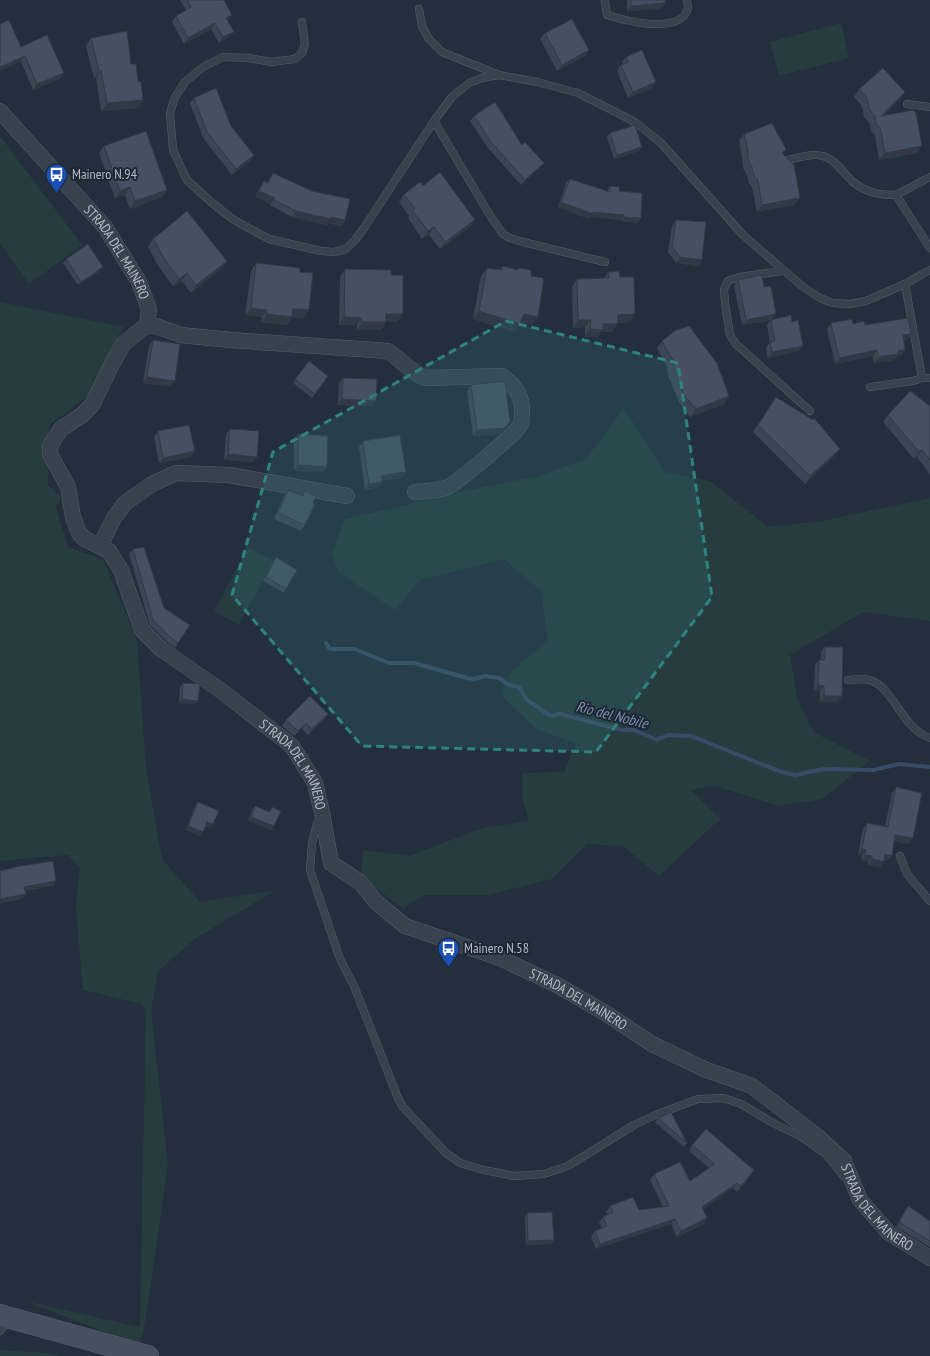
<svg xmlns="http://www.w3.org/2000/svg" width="930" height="1356" font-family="'PT Sans Narrow',sans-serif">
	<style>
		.green { fill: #263c3f }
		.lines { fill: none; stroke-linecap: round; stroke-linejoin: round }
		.stream { stroke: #394c67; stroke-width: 4 }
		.lane-casing { stroke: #565f6c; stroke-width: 8 }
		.street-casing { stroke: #565f6c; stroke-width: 16 }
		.secondary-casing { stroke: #565f6c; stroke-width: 22 }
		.lane { stroke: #38414e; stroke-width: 7 }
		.street { stroke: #38414e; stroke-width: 15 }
		.secondary { stroke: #465061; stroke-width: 21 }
		.wall { fill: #3b4654 }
		.shaded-wall { fill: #303945 }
		.building { fill: #455162; stroke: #303945 }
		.marked { fill: #308480; fill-opacity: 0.2; stroke: #308480; stroke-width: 3; stroke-dasharray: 8 5; stroke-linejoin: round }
		.labels { text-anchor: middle; stroke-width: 4; stroke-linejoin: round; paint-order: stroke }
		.poi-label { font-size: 14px; fill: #b4bcc9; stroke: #1d2633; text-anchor: start }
		.street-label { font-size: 14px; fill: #b4bcc9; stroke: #1d2633 }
		.water-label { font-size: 15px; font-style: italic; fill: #7c92b1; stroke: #1d2633 }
	</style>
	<rect width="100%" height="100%" fill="#242f3e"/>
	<g class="green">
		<polygon points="841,23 849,58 779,76 770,42"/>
		<polygon points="0,136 82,245 29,284 0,243"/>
		<polygon points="0,302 123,327 89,395 49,426 48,485 61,497 56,507 68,547 103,560 137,640 146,769 162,859 200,902 276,890 196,938 158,971 151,1012 168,1165 148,1303 144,1328 139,1345 25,1301 140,1327 146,1010 141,1004 83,990 76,906 80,867 68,855 0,861"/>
		<polygon points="624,408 665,472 710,481 768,527 822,521 930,498 930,621 863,612 790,655 797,698 815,733 870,761 822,799 779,806 715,786 691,790 720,819 659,876 623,846 587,844 552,879 488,895 423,895 403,909 361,876 363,850 409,856 483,828 529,821 523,802 522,773 564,772 576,744 535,728 500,694 510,672 548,641 541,591 504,559 420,580 395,610 338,572 332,553 345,519 484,487 539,476 586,459"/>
		<polygon points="248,547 274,561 239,625 214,611"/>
		<polygon points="0,1350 49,1353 61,1356 0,1356"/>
	</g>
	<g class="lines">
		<polyline class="stream" points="326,643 329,648 332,649 354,649 389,663 414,663 467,678 474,679 485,676 499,678 509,685 519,687 527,700 551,716 560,714 622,730 634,730 657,740 668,735 691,736 779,771 795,775 824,769 873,770 899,764 930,767"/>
		<defs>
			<g id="lane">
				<path d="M605 0 607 15C626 21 666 31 683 17 685 15 687 11 688 9L687 0"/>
				<polyline points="419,9 422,26 429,39 442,52 499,75"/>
				<polyline points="302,22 305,44 302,53 295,59 272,62 248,58 223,57 203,67 185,82 175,97 170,113 173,150 187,180 212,203 234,220 269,239 321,251 334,252 346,249 355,240 364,228 434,121 452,97 469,83 482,78 499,75 537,82 578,93 635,122 661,143 743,235 802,286 820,298 833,303 850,304 866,301 905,284 930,270"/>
				<polyline points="907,104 930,107"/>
				<polyline points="434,121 491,217 503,234 510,238 523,242 605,262"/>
				<path d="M783 161C793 159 808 154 817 155 834 156 842 172 853 182 867 193 880 195 896 195L930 248"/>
				<polyline points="896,195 930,177"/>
				<polyline points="783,271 739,277 728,281 724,289 725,303 730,335 736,344 810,411"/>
				<polyline points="922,378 930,378"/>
				<polyline points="870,387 913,381 922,378 905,284"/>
				<path d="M848 680C854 680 863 678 870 680 894 688 901 728 930 738"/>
				<polyline points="320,817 317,824 312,843 310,870 340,959 354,986 398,1098 403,1107 445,1152 460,1163 484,1170 514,1176 544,1174 568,1166 634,1125 655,1115 698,1099 724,1098 741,1104 773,1123 802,1137 827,1155 845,1178"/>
				<polyline points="900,856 907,874 930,901"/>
				<polyline points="0,1331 8,1319"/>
			</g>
			<g id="street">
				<path id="s1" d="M0 111 105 227 139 282 149 309 147 325 123 344 113 362 92 405 82 415 61 429 50 446V454L68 487 73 517 79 533 85 539 109 551 121 570 142 630 161 649 223 692 292 746 315 783 322 813 331 863 360 882 376 902 405 926 500 958 557 985 607 1014 652 1044 704 1069 752 1086 818 1137 844 1161 860 1200 889 1233 930 1258"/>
				<path d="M147 325 156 326 181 335 231 340 388 351C401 360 411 372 425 378L502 376C516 387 523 396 522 415 521 417 522 422 521 424 517 433 458 482 448 487 439 491 425 491 415 492"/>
				<polyline points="100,546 114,518 125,503 152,484 176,473 229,475 347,496"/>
			</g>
			<polyline id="secondary" points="0,1315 148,1356"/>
		</defs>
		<use href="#lane" class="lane-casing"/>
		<use href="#street" class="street-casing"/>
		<use href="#secondary" class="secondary-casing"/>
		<use href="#lane" class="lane"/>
		<use href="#street" class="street"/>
		<use href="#secondary" class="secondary"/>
	</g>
	<g class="wall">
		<polygon points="180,0 224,0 228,21 229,37 219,43 211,29 184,44 172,22 176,16 186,10"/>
		<polygon points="627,0 665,0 665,3 661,9 627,11"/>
		<polygon points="0,24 21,47 60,79 33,90 21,61 0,71"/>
		<polygon points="545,33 589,50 585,56 557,71 540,39"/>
		<polygon points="91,38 131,64 143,100 138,108 101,111 96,78 94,78 86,46"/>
		<polygon points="626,57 652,88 628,98 617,71 621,65 623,64 622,62"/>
		<polygon points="859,89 905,92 900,100 884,115 917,153 879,160 875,135 871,131 870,125 870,124 864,117 862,106 854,97"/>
		<polygon points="194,98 231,126 254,155 250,161 232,175 203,138 190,103"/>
		<polygon points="474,116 522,145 544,163 539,168 521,185 488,148 470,121"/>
		<polygon points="610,133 639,151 614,159 607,137"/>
		<polygon points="744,134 786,149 783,154 800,198 794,205 757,212 752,187 749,183 747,175 743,168 742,158 739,141"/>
		<polygon points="104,146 167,190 162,197 130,209 125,195 115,198 99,153"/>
		<polygon points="273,173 345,220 341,226 328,223 327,225 292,217 270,205 271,204 255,197 260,187 264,181 267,183"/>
		<polygon points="570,179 607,191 610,186 619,191 638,223 621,221 621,220 590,217 589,219 558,207 566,183"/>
		<polygon points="423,186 470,227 440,249 429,235 422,239 408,218 409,216 399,202 404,194"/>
		<polygon points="676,220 702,260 698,266 676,263 668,252 672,226"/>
		<polygon points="153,239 227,261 222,268 191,293 182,281 173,286 159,267 148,247"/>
		<polygon points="66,259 100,271 78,285 63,263"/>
		<polygon points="256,263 300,272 309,310 303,318 292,317 286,325 261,322 262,317 245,315 251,271"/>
		<polygon points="502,266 517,270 518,268 531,276 533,325 521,322 515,332 473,319 481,276 487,268 500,270"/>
		<polygon points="345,269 391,275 403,314 397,322 386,322 381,330 357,330 357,325 339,325 340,277"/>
		<polygon points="608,272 620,277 635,314 630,322 617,323 612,332 601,332 598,337 585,337 585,327 573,328 572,287 577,279 604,278"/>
		<polygon points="738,280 764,287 776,314 772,319 799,351 768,358 766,348 770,342 767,325 771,320 742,325 734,286"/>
		<polygon points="831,323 853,324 865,325 911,334 907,340 904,340 905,350 901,355 897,356 894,360 874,363 873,356 835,364 827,329"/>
		<polygon points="153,340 171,387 143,383 149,346"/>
		<polygon points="662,341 724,404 690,417 679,402 668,376 667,367 657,348"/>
		<polygon points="328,376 312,398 293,383 295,379"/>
		<polygon points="343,378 372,406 338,405 339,383"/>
		<polygon points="471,385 506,427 500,434 473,436 467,391"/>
		<polygon points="776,397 834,456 805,484 753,432"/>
		<polygon points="930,406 930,475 917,457 914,459 883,422 888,415"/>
		<polygon points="230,429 253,462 224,460 226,434"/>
		<polygon points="158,431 191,457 159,463 154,437"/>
		<polygon points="298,434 327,467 323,472 294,471 294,440"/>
		<polygon points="363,441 406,472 402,478 382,481 378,487 365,490 359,447"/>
		<polygon points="288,490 302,496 305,491 313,503 305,525 301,531 274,519 284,496"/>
		<polygon points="133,549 164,608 190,625 175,648 167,642 150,625 129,554"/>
		<polygon points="276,557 286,589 284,593 263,581"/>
		<polygon points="825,647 838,702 820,702 820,691 814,691 815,665 819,660 821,660 821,652"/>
		<polygon points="183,683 195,704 179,703 180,687"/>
		<polygon points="328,714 323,720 308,735 302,729 294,736 282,726 286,720"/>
		<polygon points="896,787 909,844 894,841 887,861 884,861 880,867 868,865 868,862 861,861 862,856 858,855 863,829 867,823 885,826 892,793"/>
		<polygon points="198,802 211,828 205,826 200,836 186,830 195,806"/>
		<polygon points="255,806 269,812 272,807 272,830 248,821 252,810"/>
		<polygon points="658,1118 687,1143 684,1147 655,1122"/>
		<polygon points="692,1145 751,1176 737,1192 733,1188 703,1209 704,1224 677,1237 671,1224 596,1249 591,1237 595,1231 602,1229 599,1222 603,1217 608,1214 606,1212 610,1206 639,1210 663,1207 650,1180 654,1174 690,1181 709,1168 689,1151"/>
		<polygon points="908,1206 930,1221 930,1247 896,1227"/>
		<polygon points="527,1213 554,1240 551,1244 526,1245 525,1217"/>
	</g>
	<g class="shaded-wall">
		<polygon points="665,3 661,9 627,11 631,6"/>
		<polygon points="232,15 228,21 222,24 226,18"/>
		<polygon points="215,23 211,29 184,44 188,38"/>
		<polygon points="234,32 229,37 219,43 223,37"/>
		<polygon points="589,50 585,56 557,71 562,65"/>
		<polygon points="25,56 21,61 0,71 0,67"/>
		<polygon points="101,70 96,78 94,78 99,71"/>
		<polygon points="64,73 60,79 33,90 37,84"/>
		<polygon points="656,82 652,88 628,98 633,92"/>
		<polygon points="905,92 900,100 875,124 881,116"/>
		<polygon points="143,100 138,108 101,111 107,103"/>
		<polygon points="922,146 917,153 879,160 885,153"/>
		<polygon points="642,147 639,151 614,159 617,155"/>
		<polygon points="254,155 250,161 232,175 236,169"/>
		<polygon points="544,163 539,168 521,185 525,180"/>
		<polygon points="130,187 125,195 115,198 120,191"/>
		<polygon points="167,190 162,197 130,209 135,201"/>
		<polygon points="259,191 275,198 271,204 255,197"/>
		<polygon points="800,198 794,205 757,212 762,205"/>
		<polygon points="561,202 624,215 621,220 590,217 589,219 558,207"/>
		<polygon points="296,211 345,220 341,226 328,223 327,225 292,217"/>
		<polygon points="624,217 641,218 638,223 621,221"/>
		<polygon points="475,220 470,227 440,249 445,242"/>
		<polygon points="434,227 429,235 422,239 428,231"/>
		<polygon points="680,257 702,260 698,266 676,263"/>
		<polygon points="227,261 222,268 191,293 196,285"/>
		<polygon points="103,267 100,271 78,285 81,282"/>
		<polygon points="187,273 182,281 173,286 179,279"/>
		<polygon points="251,308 267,310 262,317 245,315"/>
		<polygon points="293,309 309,310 303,318 287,316"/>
		<polygon points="479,311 520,324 515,332 473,319"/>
		<polygon points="267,314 292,317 286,325 261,322"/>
		<polygon points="386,314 403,314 397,322 381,322"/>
		<polygon points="524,314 538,317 533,325 519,321"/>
		<polygon points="635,314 630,322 613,323 618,315"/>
		<polygon points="776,314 772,319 742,325 746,320"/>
		<polygon points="344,317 362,318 357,325 339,325"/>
		<polygon points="578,320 591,320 585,327 573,328"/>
		<polygon points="362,322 386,322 381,330 357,330"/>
		<polygon points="603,324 617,324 612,332 601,332 598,337 585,337 590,329"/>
		<polygon points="911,334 907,340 899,341 903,335"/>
		<polygon points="803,346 799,351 768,358 772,352"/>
		<polygon points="877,350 873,356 835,364 839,358"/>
		<polygon points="905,350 901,355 897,356 894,360 874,363 878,357 898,351"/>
		<polygon points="147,377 175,381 171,387 143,383"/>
		<polygon points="729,396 724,404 690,417 696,409"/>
		<polygon points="342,399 376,401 372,406 338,405"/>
		<polygon points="510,422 506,427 500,434 473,436 477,430"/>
		<polygon points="840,449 834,456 805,484 810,476"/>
		<polygon points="922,450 917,457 914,459 919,452"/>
		<polygon points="195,451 191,457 159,463 163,458"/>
		<polygon points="228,454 257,457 253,462 224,460"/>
		<polygon points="298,465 327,467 323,472 294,471"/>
		<polygon points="406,472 402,478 377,482 381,476"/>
		<polygon points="382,482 378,487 365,490 369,484"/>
		<polygon points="818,685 824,686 820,691 814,691"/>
		<polygon points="824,696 842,696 838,702 820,702"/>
		<polygon points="182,699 198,701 195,704 179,703"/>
		<polygon points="328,714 323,720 308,735 312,729"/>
		<polygon points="306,723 302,729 294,736 298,731"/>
		<polygon points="251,817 274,826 272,830 248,821"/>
		<polygon points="207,822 213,824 211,828 204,826"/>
		<polygon points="188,826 203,832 200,836 186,830"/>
		<polygon points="895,835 913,838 909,844 891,840"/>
		<polygon points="862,849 866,850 862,856 858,855"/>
		<polygon points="885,854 892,856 887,861 881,860"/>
		<polygon points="865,855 872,856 868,862 861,861"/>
		<polygon points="872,859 884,862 880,867 868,865"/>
		<polygon points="56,881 53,886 21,892 24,887"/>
		<polygon points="26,894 22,899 0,904 0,899"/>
		<polygon points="754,1170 751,1176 737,1192 741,1186"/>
		<polygon points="737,1183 733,1188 698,1212 702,1207"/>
		<polygon points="707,1218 704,1224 677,1237 681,1231"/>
		<polygon points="675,1219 671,1224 596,1249 600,1244"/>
		<polygon points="554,1240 551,1244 526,1245 528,1241"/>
	</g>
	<g class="building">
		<polygon points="187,0 224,0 232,15 226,18 234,32 223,37 215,23 188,38 176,16 191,7"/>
		<polygon points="631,0 665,0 665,3 631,6"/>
		<polygon points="572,19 589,50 562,65 545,33"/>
		<polygon points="9,20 21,47 47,35 64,73 37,84 25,56 0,67 0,24"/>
		<polygon points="127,31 131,64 136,64 138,81 141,82 143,100 107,103 101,70 99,71 91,38"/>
		<polygon points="642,50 656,82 633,92 621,65 629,62 626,57"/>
		<polygon points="883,68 905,92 881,116 913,110 916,113 922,146 885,153 880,127 876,124 875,117 876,117 869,109 867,98 859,89"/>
		<polygon points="216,88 231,126 254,155 236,169 207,132 194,98"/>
		<polygon points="495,102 522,145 525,142 544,163 525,180 492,143 474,116"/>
		<polygon points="772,123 786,149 782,153 794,165 800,198 762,205 758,180 754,176 752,167 748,160 748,150 744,134"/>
		<polygon points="635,125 642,147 617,155 610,133"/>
		<polygon points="146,131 167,190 135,201 130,187 120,191 104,146"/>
		<polygon points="440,172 475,220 445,242 434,227 428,231 413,211 415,209 404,194 420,182 423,186"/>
		<polygon points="273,173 312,191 350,199 345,220 331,217 331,219 296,211 274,200 275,198 259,191 264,181 268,183"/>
		<polygon points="570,179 610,192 610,186 620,187 619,191 642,193 641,218 624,217 624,215 593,212 593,214 561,202"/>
		<polygon points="187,211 227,261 196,285 187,273 179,279 165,260 153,239"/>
		<polygon points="676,220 706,222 702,260 680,257 672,246"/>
		<polygon points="88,244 103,267 81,282 66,259"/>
		<polygon points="256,263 300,268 300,272 313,273 309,310 293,309 292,317 267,314 267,310 251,308"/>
		<polygon points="502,266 518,270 518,268 531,270 531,276 544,278 538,317 524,314 520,324 479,311 487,268 502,270"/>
		<polygon points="345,269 391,270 391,275 403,275 403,314 386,314 386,322 362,322 362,318 344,317"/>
		<polygon points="619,271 620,277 634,277 635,314 618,315 617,324 603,324 603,330 590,329 591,320 578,320 577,279 609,278 608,272"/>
		<polygon points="762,275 764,287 771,286 776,314 746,320 738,280"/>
		<polygon points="791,315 792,322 798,320 803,346 772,352 770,342 775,341 771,320"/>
		<polygon points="908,318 911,334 903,335 905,350 898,351 898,354 878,357 877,350 839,358 831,323 852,319 853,324 864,321 865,325"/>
		<polygon points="689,326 717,363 729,396 696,409 684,395 674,369 673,360 662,341 676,330"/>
		<polygon points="153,340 180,344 175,381 147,377"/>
		<polygon points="309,361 328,376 315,394 295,379"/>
		<polygon points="343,378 377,379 376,401 342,399"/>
		<polygon points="505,381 510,422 504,428 477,430 471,385"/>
		<polygon points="910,391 930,406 930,460 922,450 919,452 888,415"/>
		<polygon points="776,397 813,420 814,418 840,449 810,476 758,425"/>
		<polygon points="189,425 195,451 163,458 158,431"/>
		<polygon points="230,429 259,431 257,457 228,454"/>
		<polygon points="298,434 328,436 327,467 298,465"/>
		<polygon points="400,435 406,472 381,476 382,482 369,484 363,441"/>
		<polygon points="288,490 303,496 305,491 316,496 313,503 315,504 305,525 278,513"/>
		<polygon points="144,547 164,608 190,625 178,643 170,637 153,620 133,549"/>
		<polygon points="276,557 297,570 286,589 266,577"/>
		<polygon points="825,647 843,647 842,696 824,696 824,686 818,685 819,660 825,660"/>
		<polygon points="183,683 200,684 198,701 182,699"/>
		<polygon points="310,696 328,714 312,729 306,723 298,731 286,720"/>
		<polygon points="896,787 922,793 913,838 895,835 892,856 885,854 884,862 872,859 872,856 865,855 866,850 862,849 867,823 888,827"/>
		<polygon points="198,802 219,811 213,824 207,822 203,832 188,826"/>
		<polygon points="255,806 270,812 272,807 281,811 274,826 251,817"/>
		<polygon points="53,861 56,881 24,887 26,894 0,899 0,871 20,866"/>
		<polygon points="671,1112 687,1143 658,1118"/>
		<polygon points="706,1129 754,1170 741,1186 737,1183 702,1207 707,1218 681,1231 675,1219 600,1244 595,1231 607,1226 603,1217 613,1212 610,1206 633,1197 639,1210 669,1206 654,1174 680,1162 690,1181 715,1164 692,1145"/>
		<polygon points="908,1206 930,1221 930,1241 899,1222"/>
		<polygon points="552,1212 554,1240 528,1241 527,1213"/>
	</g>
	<path class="marked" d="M506 321 678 363 712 597 596 752 362 746 232 595 273 452Z"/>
	<defs>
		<symbol id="bus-pin" viewBox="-11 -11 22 30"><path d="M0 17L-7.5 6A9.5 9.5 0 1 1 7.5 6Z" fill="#1a4fb4" stroke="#1d2633"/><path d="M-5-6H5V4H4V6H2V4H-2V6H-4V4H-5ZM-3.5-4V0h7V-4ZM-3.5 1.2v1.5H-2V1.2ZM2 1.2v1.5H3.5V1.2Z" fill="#fff"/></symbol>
	</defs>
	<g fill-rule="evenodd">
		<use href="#bus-pin" x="44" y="162" width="25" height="34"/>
		<use href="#bus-pin" x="436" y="936" width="25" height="34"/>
	</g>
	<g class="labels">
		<g class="poi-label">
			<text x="72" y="179">Mainero N.94</text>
			<text x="464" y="953">Mainero N.58</text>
		</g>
		<g class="street-label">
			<text dy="5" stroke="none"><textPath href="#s1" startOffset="184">STRADA DEL MAINERO</textPath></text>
			<text dy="5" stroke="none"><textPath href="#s1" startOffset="845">STRADA DEL MAINERO</textPath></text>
			<text dy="5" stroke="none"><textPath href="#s1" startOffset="1241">STRADA DEL MAINERO</textPath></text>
			<text dy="5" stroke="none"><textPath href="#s1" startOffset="1613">STRADA DEL MAINERO</textPath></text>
		</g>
		<g class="water-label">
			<text transform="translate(612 715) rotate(14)" y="5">Rio del Nobile</text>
		</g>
	</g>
</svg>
